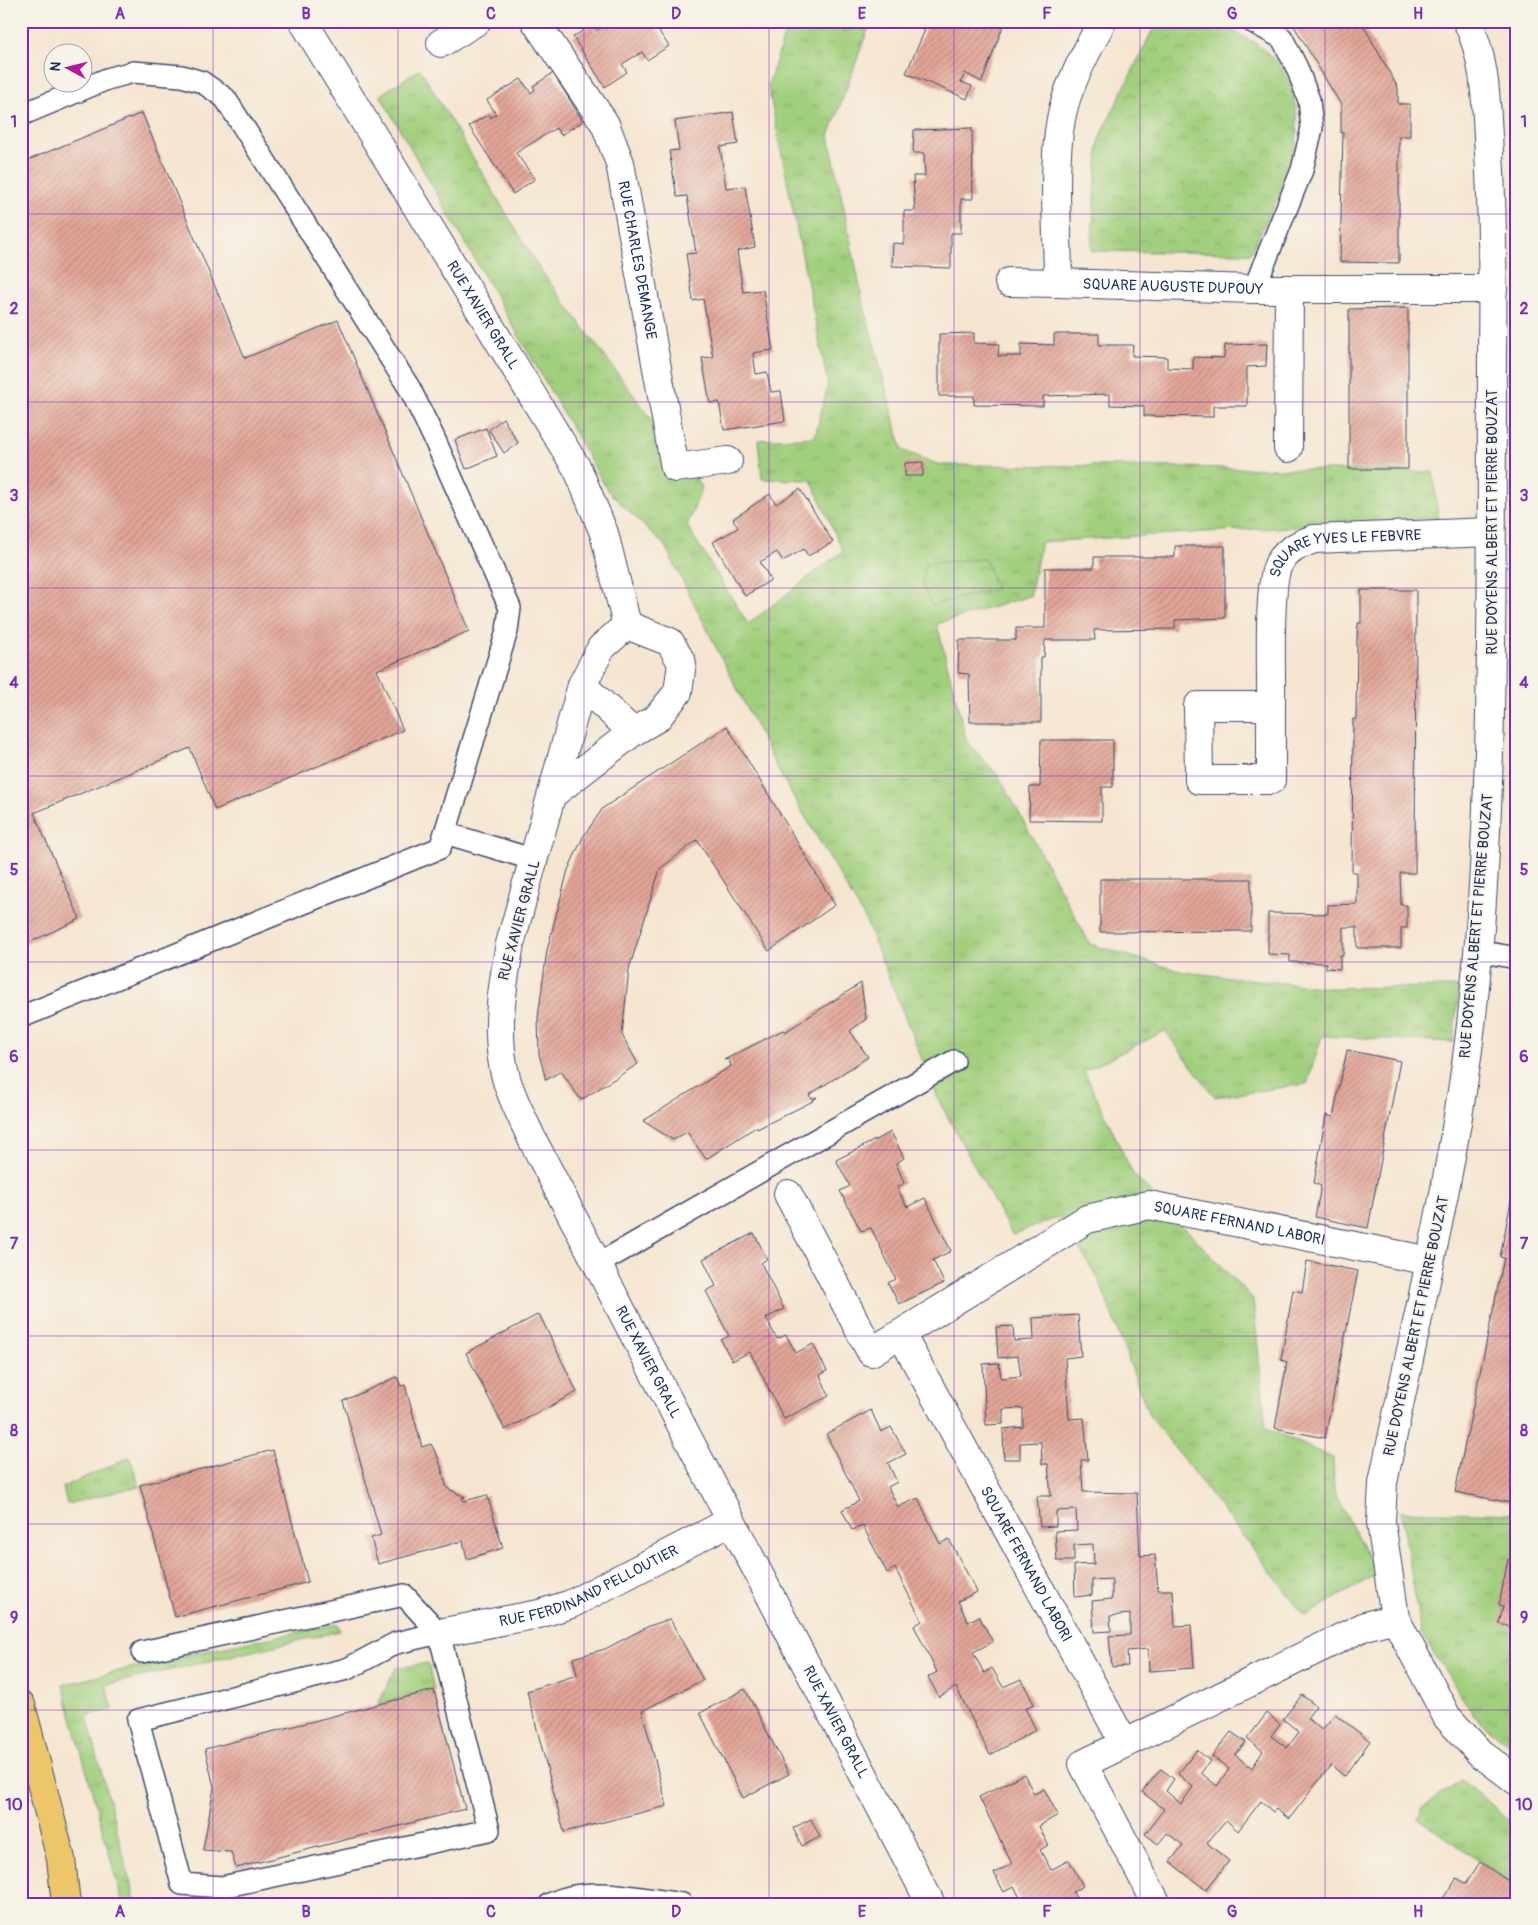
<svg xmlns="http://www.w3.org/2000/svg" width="1538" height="1925" font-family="Pangolin,sans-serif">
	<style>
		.grass { fill: url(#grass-tufts); stroke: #5e7f6e }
		.park { fill: url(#park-crowns); stroke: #5e7f6e }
		.building { fill: url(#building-hatch) }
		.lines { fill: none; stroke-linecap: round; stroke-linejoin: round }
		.service-casing { stroke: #3c4a6f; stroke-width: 24 }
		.minor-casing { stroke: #3c4a6f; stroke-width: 30 }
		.tertiary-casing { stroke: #3c4a6f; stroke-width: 30 }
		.primary-casing { stroke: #3c4a6f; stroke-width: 30 }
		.service { stroke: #fff; stroke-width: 21 }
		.minor { stroke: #fff; stroke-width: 28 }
		.tertiary { stroke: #fff; stroke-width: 28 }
		.primary { stroke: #ecc669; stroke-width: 28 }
		.grid { fill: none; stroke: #7b2cbf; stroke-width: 1; stroke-opacity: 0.55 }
		.labels { text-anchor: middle; stroke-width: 4; stroke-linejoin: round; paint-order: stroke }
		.street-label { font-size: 15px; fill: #1b2f5e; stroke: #f7f3e8 }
		.neatline { fill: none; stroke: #7b2cbf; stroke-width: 2 }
		.grid-label { font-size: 16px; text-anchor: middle; font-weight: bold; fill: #7b2cbf }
	</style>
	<defs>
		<pattern id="grass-tufts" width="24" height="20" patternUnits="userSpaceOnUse" patternTransform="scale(1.25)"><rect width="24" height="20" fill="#a1cf7d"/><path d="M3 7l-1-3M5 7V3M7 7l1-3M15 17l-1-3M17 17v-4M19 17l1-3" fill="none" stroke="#8ab26e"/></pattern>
		<pattern id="park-crowns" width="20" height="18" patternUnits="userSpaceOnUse" patternTransform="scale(1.25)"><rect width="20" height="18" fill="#a1cf7d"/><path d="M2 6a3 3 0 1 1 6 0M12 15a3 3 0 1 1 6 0" fill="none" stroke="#8ab26e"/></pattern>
		<pattern id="building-hatch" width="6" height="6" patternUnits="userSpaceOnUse" patternTransform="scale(1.25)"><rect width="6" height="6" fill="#e3a698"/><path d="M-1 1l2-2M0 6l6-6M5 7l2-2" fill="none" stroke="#b7887f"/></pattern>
	</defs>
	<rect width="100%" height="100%" fill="#f7f3e8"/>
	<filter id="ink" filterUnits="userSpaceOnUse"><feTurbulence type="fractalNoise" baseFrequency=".02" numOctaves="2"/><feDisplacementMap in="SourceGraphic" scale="10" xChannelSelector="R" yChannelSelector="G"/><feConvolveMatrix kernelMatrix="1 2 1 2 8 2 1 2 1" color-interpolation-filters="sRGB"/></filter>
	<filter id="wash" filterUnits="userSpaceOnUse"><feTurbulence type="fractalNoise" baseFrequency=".0096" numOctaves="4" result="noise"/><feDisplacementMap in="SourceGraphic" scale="20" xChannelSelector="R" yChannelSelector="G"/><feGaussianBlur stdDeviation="1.12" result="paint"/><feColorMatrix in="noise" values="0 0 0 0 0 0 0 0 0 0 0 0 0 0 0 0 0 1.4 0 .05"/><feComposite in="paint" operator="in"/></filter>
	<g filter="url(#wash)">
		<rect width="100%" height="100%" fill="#f5e5d0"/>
		<g class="grass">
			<polygon points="789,21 871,21 829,136 863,302 902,450 939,465 1123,466 1433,472 1438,518 1041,542 1030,596 937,624 967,742 999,776 1090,944 1183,972 1329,988 1459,987 1453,1042 1322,1036 1307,1084 1215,1097 1165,1031 1084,1071 1133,1174 1253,1299 1266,1428 1333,1458 1334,1492 1377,1574 1305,1616 1149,1415 1099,1280 1059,1217 1012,1235 939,1101 865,919 779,772 665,546 608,491 380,95 420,69 539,268 702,487 687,526 748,624 843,551 811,480 762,479 758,440 815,437 828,384 768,86"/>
			<polygon points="130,1457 139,1486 67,1504 63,1487"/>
			<polygon points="1401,1511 1517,1514 1517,1751 1474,1716 1421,1633"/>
			<polygon points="338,1624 340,1631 106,1685 113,1709 87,1716 136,1904 123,1904 63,1685 166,1659"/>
			<polygon points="428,1663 434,1690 378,1704 396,1668"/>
			<polygon points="1462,1780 1517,1826 1517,1887 1418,1818 1423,1807"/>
		</g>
		<g class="park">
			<polygon points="1157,21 1214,21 1254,42 1279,63 1291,86 1297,116 1296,151 1286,182 1250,253 1091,251 1099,139"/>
			<polygon points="985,559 996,589 932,605 922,584 926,563"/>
		</g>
		<g id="blocks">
			<g class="building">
				<polygon points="598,21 662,21 655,26 669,46 647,60 642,52 622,64 627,72 605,87 573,37 592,25 596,31 602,27"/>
				<polygon points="916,21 1005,21 982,82 965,73 961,82 972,86 967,99 906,73 925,30 915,25"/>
				<polygon points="1291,21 1361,21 1398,88 1398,104 1410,104 1410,136 1399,136 1399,263 1340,262 1343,132 1341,133 1341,105"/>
				<polygon points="553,73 583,121 561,135 556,128 516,153 535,179 513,194 469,126 489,114 491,118 496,114 487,100 521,79 531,93 535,90 533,86"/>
				<polygon points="733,112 738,144 720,147 726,188 745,186 755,247 737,251 743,292 763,290 773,350 753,353 756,374 767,372 771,392 781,391 785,421 724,430 719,402 710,403 702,358 713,357 703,299 693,301 686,254 696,253 687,196 677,197 669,151 679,150 675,121"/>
				<polygon points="142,113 245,358 338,320 469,631 377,670 403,730 215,810 190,748 34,813 80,919 21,946 21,163"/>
				<polygon points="972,128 973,199 961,199 961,233 951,233 951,268 892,266 893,243 904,244 904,211 915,211 913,176 925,176 924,153 913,153 914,130"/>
				<polygon points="1408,308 1408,469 1349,469 1349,309"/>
				<polygon points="974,333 974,343 999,344 998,356 1021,356 1021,344 1054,345 1054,334 1099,334 1099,345 1133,345 1132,356 1167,357 1167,368 1193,369 1193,357 1224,358 1225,345 1267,344 1266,366 1247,367 1247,406 1213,406 1213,417 1144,416 1144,406 1110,405 1110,394 1043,396 1043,406 974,405 974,396 939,396 939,334"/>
				<polygon points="503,418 518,443 504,453 489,430"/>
				<polygon points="486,428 497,456 466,469 455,440"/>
				<polygon points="923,462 923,476 905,476 905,463"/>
				<polygon points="800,489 833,542 808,556 804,549 783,561 777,552 760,562 771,580 745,596 713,542 738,528 733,519 770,494 776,504"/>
				<polygon points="1175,546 1225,546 1225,618 1175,620 1175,629 1094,630 1095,640 1045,640 1044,657 1041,657 1041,722 970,722 969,674 958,673 959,640 1016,640 1016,628 1045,628 1045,568 1094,568 1094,557 1175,557"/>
				<polygon points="1361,590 1416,590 1415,873 1400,873 1401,905 1407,905 1407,928 1401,928 1401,948 1357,948 1357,927 1343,927 1343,955 1340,955 1340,969 1326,968 1326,963 1290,962 1290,955 1268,954 1268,913 1328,914 1328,905 1357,904 1357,872 1352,872 1353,719 1356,719 1357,639 1358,623 1361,623"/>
				<polygon points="727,726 835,905 769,951 697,840 660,869 629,969 622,1035 638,1064 581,1100 561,1071 546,1080 539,1054 538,1018 547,950 568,870 583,837 603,808"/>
				<polygon points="1041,740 1113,740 1113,787 1102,787 1102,821 1029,820 1030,787 1040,787"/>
				<polygon points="1100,879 1251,879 1251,931 1100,932"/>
				<polygon points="861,983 866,1019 850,1031 868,1057 809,1095 812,1099 817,1097 813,1101 757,1129 756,1127 706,1159 687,1132 673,1140 643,1121 731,1066 729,1059 724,1060 783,1030 785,1032"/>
				<polygon points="1347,1050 1400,1061 1368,1228 1315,1217 1321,1186 1314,1183 1326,1115 1333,1117"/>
				<polygon points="891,1132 904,1158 896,1163 904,1183 897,1188 907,1207 925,1198 951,1251 933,1260 944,1283 899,1304 888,1283 896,1279 871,1228 861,1231 840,1191 850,1186 836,1160"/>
				<polygon points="1516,1176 1517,1474 1511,1503 1455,1492 1504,1258 1500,1257"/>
				<polygon points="754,1233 767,1259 761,1263 784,1309 766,1318 777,1339 786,1335 796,1353 813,1344 827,1371 820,1375 829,1396 784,1419 750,1352 732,1361 721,1340 729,1336 706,1291 716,1286 703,1259"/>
				<polygon points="1307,1261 1358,1271 1325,1438 1275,1428 1287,1362 1281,1360 1293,1290 1302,1292"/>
				<polygon points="539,1314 577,1392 505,1430 466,1353"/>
				<polygon points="1078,1315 1081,1356 1065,1358 1069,1419 1084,1418 1088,1460 1081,1460 1083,1492 1137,1493 1140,1556 1155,1555 1158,1590 1173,1590 1175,1626 1191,1625 1194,1668 1149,1671 1148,1649 1127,1651 1128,1666 1112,1667 1109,1636 1130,1635 1130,1614 1110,1616 1111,1631 1094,1632 1092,1601 1112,1599 1112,1579 1092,1580 1092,1595 1075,1597 1074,1565 1094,1564 1093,1544 1074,1545 1074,1561 1057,1561 1055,1531 1077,1530 1076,1510 1056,1511 1056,1526 1040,1527 1037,1496 1051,1496 1048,1464 1042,1464 1041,1442 1020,1443 1020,1459 1004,1459 1003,1429 1023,1427 1023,1408 1003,1409 1003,1424 986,1425 983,1364 999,1363 1001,1378 1021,1376 1018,1356 998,1358 996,1327 1013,1326 1014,1341 1034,1340 1033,1318"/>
				<polygon points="397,1377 401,1386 405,1385 422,1447 431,1444 438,1457 447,1488 465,1497 462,1498 464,1501 487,1495 503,1548 467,1559 463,1541 378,1564 371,1538 381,1535 343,1401"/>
				<polygon points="871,1410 881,1432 891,1427 906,1454 888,1463 897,1482 888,1487 898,1507 918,1498 940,1544 949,1539 977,1592 958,1601 968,1622 979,1616 993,1642 973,1652 984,1673 992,1668 1003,1687 1021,1679 1034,1704 1025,1708 1036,1730 990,1755 956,1687 939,1697 928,1677 937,1672 914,1626 922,1621 895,1568 887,1573 863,1526 852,1530 842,1510 859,1501 826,1434"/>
				<polygon points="273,1450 308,1582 175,1617 140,1485"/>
				<polygon points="1508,1559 1517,1561 1517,1628 1499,1624 1503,1606 1499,1605"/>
				<polygon points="670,1619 703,1680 642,1711 667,1806 564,1832 527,1691 577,1675 573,1658 605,1649 649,1626"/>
				<polygon points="745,1689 789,1774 743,1798 700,1713"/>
				<polygon points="434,1690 465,1809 236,1868 231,1852 203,1850 214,1787 205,1749"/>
				<polygon points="1302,1695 1316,1706 1307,1718 1322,1730 1335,1714 1370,1741 1344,1776 1331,1765 1289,1819 1276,1809 1273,1812 1261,1801 1238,1831 1226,1820 1207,1843 1229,1861 1206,1890 1170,1862 1183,1845 1167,1833 1158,1844 1145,1834 1164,1809 1142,1792 1161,1769 1174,1779 1166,1791 1181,1804 1193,1787 1178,1774 1197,1750 1210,1761 1201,1773 1217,1786 1229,1769 1212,1756 1231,1732 1246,1742 1235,1755 1252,1768 1263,1751 1247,1739 1267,1713 1280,1724 1271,1736 1287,1748 1299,1732 1283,1719"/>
				<polygon points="1024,1774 1034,1794 1044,1789 1058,1815 1039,1826 1048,1845 1040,1850 1051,1870 1069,1860 1083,1886 1073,1892 1079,1904 1023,1904 1014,1886 1004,1892 994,1873 1012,1864 979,1797"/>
				<polygon points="811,1819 820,1837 802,1846 793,1828"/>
				<polygon points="1480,1862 1517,1887 1517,1904 1439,1904 1457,1878 1466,1884"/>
			</g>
		</g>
	</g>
	<g filter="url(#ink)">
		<use href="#blocks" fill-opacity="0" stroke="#3c4a6f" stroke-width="1"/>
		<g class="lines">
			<defs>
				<g id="service">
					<polyline points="1251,21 1282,38 1297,68 1309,100 1312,128 1302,170 1254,289"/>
					<polyline points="21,115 107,79 133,72 182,76 202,82 225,98 410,389 433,436 510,608 507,631 445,833"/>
					<polyline points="1477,951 1517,958"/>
					<polyline points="21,1017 440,848 445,833 535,860"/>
					<polyline points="598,1264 954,1061"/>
					<polyline points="142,1652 404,1595 439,1633 489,1830 222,1887 182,1884 138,1720 347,1669 396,1643 439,1633"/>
					<path d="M550 1904C589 1884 641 1899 682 1904"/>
				</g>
				<g id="minor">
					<path id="s1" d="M303 21 578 470 604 533 627 625"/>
					<path id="s2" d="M535 21 605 124 620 163 675 468 728 461"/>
					<path id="s3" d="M1102 21C1087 52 1067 85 1061 119 1052 168 1058 233 1058 283L1254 289H1493"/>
					<polyline points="441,43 477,21"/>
					<polyline points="1009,282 1058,283"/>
					<polyline points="1288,448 1289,290"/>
					<polygon points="627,625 670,642 682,663 678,692 657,718 633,732 582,685 601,648"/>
					<path id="s4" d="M582 685 510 944C502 988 494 1034 506 1078 512 1099 523 1119 532 1139L931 1904"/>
					<path id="s5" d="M1271 706V780H1199L1198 706H1271C1272 678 1267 583 1279 563 1288 549 1300 544 1314 539L1491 532"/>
					<polyline points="553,794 633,732"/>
					<path id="s6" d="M788 1194 871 1352 1087 1219 1149 1205 1430 1261"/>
					<path id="s7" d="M901 1334 1124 1743"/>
					<path id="s8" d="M439 1633 539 1614 571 1604 731 1521"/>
					<polyline points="1157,1904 1083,1764 1365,1626 1395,1618"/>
				</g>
				<path id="tertiary" d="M1467 21C1485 57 1486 98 1488 137 1493 208 1493 280 1492 352 1491 576 1496 802 1471 1025 1453 1180 1413 1331 1383 1483L1381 1522 1395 1618 1447 1717 1480 1753 1517 1781"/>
				<polyline id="primary" points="21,1705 61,1859 66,1904"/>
			</defs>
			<use href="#service" class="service-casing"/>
			<use href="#minor" class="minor-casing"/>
			<use href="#tertiary" class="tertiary-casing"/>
			<use href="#primary" class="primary-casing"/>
			<use href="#service" class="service"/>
			<use href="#minor" class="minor"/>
			<use href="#tertiary" class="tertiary"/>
			<use href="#primary" class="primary"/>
		</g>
	</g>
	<path class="grid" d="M213 21V1904M398 21V1904M584 21V1904M769 21V1904M954 21V1904M1140 21V1904M1325 21V1904M21 214H1517M21 402H1517M21 588H1517M21 776H1517M21 962H1517M21 1150H1517M21 1336H1517M21 1524H1517M21 1710H1517"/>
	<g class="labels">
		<g class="street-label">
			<text dy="5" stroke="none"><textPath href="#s2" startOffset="265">RUE CHARLES DEMANGE</textPath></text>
			<text dy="5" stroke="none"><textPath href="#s3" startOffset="386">SQUARE AUGUSTE DUPOUY</textPath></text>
			<text dy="5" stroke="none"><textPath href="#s1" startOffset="345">RUE XAVIER GRALL</textPath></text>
			<text transform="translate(1492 522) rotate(-90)" y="5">RUE DOYENS ALBERT ET PIERRE BOUZAT</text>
			<text dy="5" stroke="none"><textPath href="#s5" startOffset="505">SQUARE YVES LE FEBVRE</textPath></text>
			<text transform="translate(519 920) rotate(-75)" y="5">RUE XAVIER GRALL</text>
			<text transform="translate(1476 926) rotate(-85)" y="5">RUE DOYENS ALBERT ET PIERRE BOUZAT</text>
			<text dy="5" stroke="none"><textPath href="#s6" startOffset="588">SQUARE FERNAND LABORI</textPath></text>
			<text transform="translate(1416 1326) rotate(-78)" y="5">RUE DOYENS ALBERT ET PIERRE BOUZAT</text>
			<text dy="5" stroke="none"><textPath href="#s4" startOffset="722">RUE XAVIER GRALL</textPath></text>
			<text dy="5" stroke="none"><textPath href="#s7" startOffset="262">SQUARE FERNAND LABORI</textPath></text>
			<text dy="5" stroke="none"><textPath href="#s8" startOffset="158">RUE FERDINAND PELLOUTIER</textPath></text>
			<text dy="5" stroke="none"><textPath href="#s4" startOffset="1128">RUE XAVIER GRALL</textPath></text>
		</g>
	</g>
	<rect width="1538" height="1925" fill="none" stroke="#f7f3e8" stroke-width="55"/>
	<g transform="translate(68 68) rotate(277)"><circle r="24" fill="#f7f3e8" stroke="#9fa5b1"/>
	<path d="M0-4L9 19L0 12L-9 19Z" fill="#b5179e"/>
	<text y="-8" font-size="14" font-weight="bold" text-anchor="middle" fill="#1b2f5e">N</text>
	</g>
	<rect x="28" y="28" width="1482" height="1870" class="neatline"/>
	<g class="grid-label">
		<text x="120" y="19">A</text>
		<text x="306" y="19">B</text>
		<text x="491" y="19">C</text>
		<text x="676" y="19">D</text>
		<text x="862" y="19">E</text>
		<text x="1047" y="19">F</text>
		<text x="1232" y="19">G</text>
		<text x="1418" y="19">H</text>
		<text x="14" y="127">1</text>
		<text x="1524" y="127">1</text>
		<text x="14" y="314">2</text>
		<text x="1524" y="314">2</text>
		<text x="14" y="501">3</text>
		<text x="1524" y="501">3</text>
		<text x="14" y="688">4</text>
		<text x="1524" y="688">4</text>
		<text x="14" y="875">5</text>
		<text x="1524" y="875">5</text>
		<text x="14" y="1062">6</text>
		<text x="1524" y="1062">6</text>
		<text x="14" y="1249">7</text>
		<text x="1524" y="1249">7</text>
		<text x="14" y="1436">8</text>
		<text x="1524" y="1436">8</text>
		<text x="14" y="1623">9</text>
		<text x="1524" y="1623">9</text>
		<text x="14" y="1810">10</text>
		<text x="1524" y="1810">10</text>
		<text x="120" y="1917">A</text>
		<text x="306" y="1917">B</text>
		<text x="491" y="1917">C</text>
		<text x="676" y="1917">D</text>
		<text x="862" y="1917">E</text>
		<text x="1047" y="1917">F</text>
		<text x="1232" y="1917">G</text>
		<text x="1418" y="1917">H</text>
	</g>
</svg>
